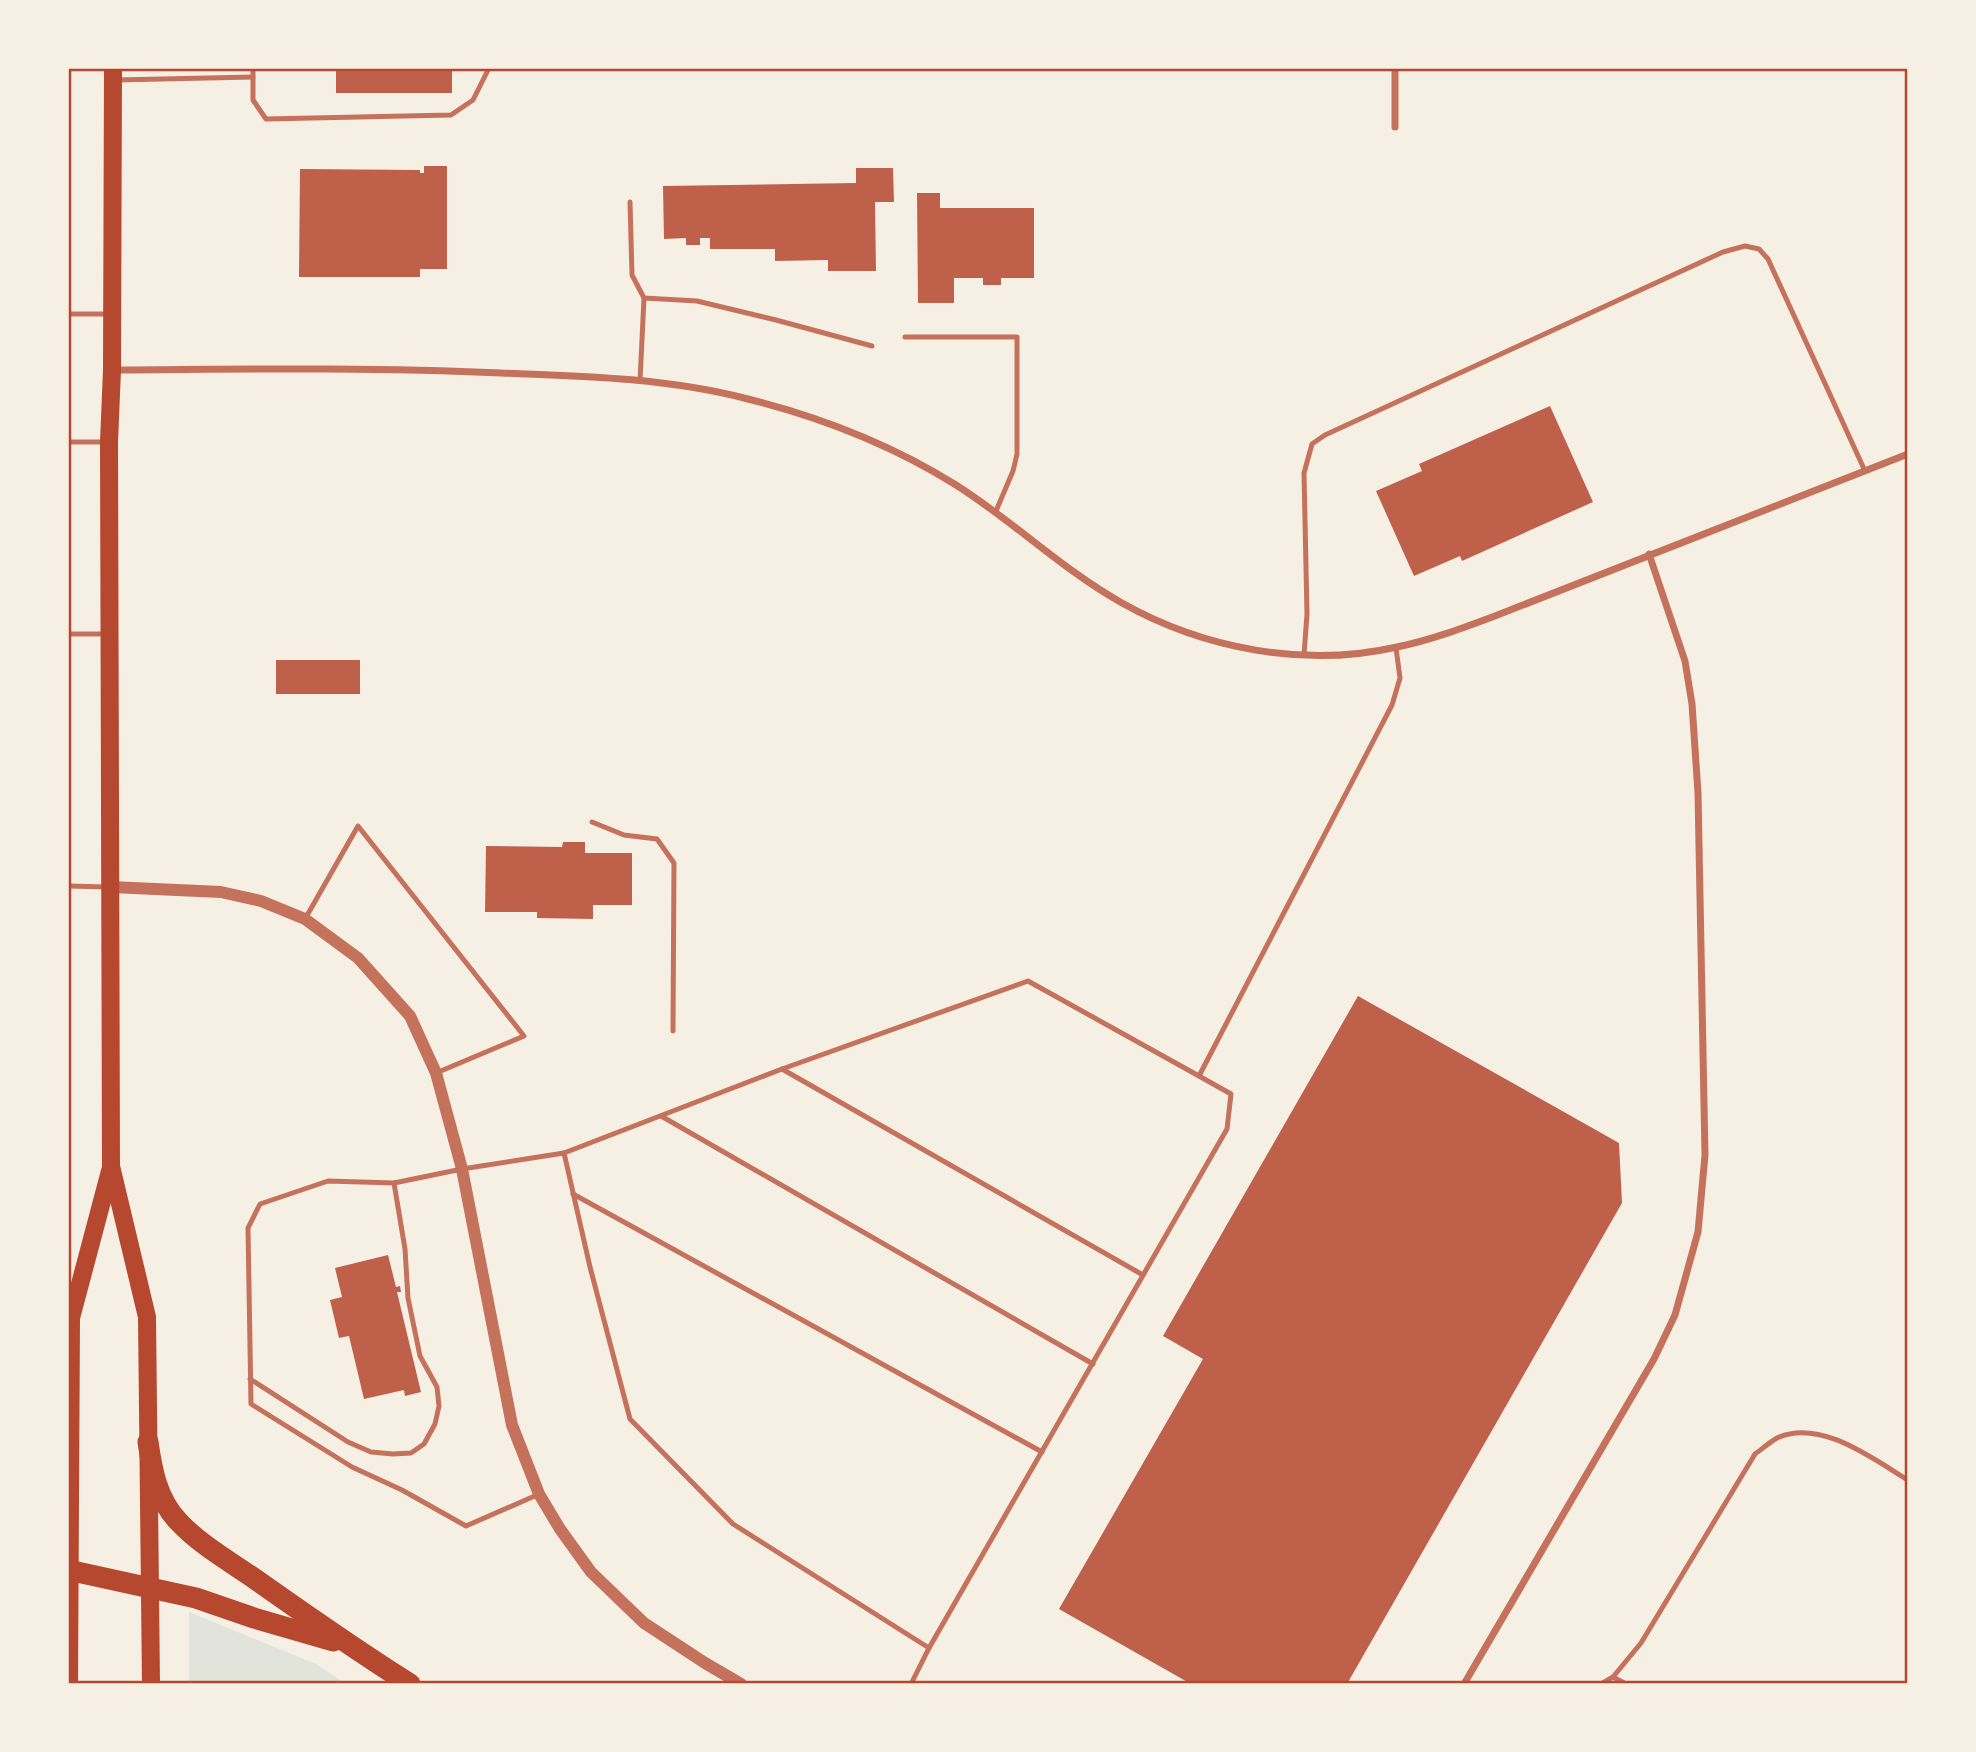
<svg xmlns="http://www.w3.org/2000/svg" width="1976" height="1752" font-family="Lato,sans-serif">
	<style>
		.green { fill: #e2e4dc }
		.building { fill: #bf614a }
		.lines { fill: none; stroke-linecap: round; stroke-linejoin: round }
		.service { stroke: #c5725c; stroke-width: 5 }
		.minor { stroke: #c5725c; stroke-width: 7 }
		.tertiary { stroke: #c5725c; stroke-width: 12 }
		.primary { stroke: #b5482f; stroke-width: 18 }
		.motorway { stroke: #b5482f; stroke-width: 21 }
		.neatline { fill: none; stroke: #b5482f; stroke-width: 2.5 }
	</style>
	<rect width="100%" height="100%" fill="#f6efe4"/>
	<polygon class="green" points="189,1612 316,1664 346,1684 189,1684"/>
	<g class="building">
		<rect x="336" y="68" width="116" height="25"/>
		<polygon points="424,166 447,166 447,269 420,269 420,277 299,277 300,169 420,170 420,173 424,173"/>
		<polygon points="856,168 893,168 894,202 875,202 876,271 828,271 828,260 775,261 775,249 710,249 710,238 700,238 700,245 686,245 686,238 664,239 663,186 856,183"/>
		<polygon points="917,193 940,193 940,208 1034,208 1034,278 1001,278 1001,285 983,285 983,278 954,278 954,303 918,303"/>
		<polygon points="1550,406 1593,502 1462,561 1460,556 1414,576 1376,491 1422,471 1419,464"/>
		<rect x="276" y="660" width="84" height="34"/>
		<polygon points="563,842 585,842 585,853 632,853 632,905 593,905 593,919 537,918 537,912 485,912 486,846 562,847"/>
		<polygon points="1358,996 1619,1143 1622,1203 1347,1684 1191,1684 1059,1609 1203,1359 1163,1336"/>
		<polygon points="388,1255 396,1287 400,1286 401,1292 397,1292 421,1392 405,1396 404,1390 364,1399 349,1336 339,1338 330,1300 342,1297 335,1268"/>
	</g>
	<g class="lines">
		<g class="service">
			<polyline points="253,68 253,100 266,119 451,115 473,100 489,68"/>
			<polyline points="116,80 253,77"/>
			<polyline points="630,202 632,275 644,298"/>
			<polyline points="68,314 109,314"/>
			<polyline points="905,337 1017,337 1017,454 1013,471 996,511"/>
			<polyline points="640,381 644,298 697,301 776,320 872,346"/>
			<polyline points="68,442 106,442"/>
			<polyline points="68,634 108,634"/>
			<polyline points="1304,655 1307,614 1304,473 1312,444 1325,435 1723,252 1745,246 1759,249 1768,259 1865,471"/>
			<polyline points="592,822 624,835 657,839 674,863 673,1031"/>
			<polyline points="68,886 108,887"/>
			<polyline points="305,919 358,826 524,1036 436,1073"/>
			<polyline points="782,1069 1143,1275"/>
			<polyline points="661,1116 1093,1364"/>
			<polyline points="564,1153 590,1267 630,1419 733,1524 929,1648"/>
			<polyline points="573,1194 1042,1452"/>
			<polyline points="250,1379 348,1442 371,1452 393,1454 411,1453 424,1444 435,1424 439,1406 437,1387 420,1356 408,1298 405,1249 394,1183"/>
			<polyline points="537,1495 466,1526 402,1490 352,1467 251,1404 248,1228 260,1204 328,1181 394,1183 462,1169 564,1153 782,1069 1028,981 1199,1076 1392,705 1400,678 1396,648"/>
			<polyline points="1613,1677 1626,1684"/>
			<polyline points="911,1684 929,1648 1227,1129 1231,1094 1199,1076"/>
			<path d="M1601 1684 1613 1677 1641 1643 1755 1454C1762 1449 1770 1442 1777 1438 1820 1418 1873 1459 1908 1480"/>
		</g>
		<g class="minor">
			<polyline points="1395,127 1395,68"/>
			<path d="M114 370C243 369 372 367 501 373 583 376 667 378 748 399 820 417 892 445 956 485 1013 521 1063 570 1122 603 1204 649 1305 668 1397 647 1431 640 1463 628 1495 616L1908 454"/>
			<polyline points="1464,1684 1654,1359 1675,1315 1698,1232 1705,1155 1698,793 1692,704 1685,661 1649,554"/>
		</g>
		<polyline class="tertiary" points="111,887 221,892 261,901 305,919 358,958 410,1016 436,1073 462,1169 512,1425 539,1494 560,1529 591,1572 644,1623 705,1663 741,1684"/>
		<g class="primary">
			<polyline points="113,68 112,370 109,442 111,1166 147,1317 151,1684"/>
			<polyline points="69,1684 71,1318 110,1171"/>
		</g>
		<g class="motorway">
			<path d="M148 1442C152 1470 157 1499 178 1521 199 1544 229 1561 255 1579 306 1615 357 1651 410 1684"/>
			<polyline points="68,1570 196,1598 254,1618 333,1641"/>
		</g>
	</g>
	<rect width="1976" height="1752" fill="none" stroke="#f6efe4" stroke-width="140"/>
	<rect x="70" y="70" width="1836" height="1612" class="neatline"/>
</svg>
